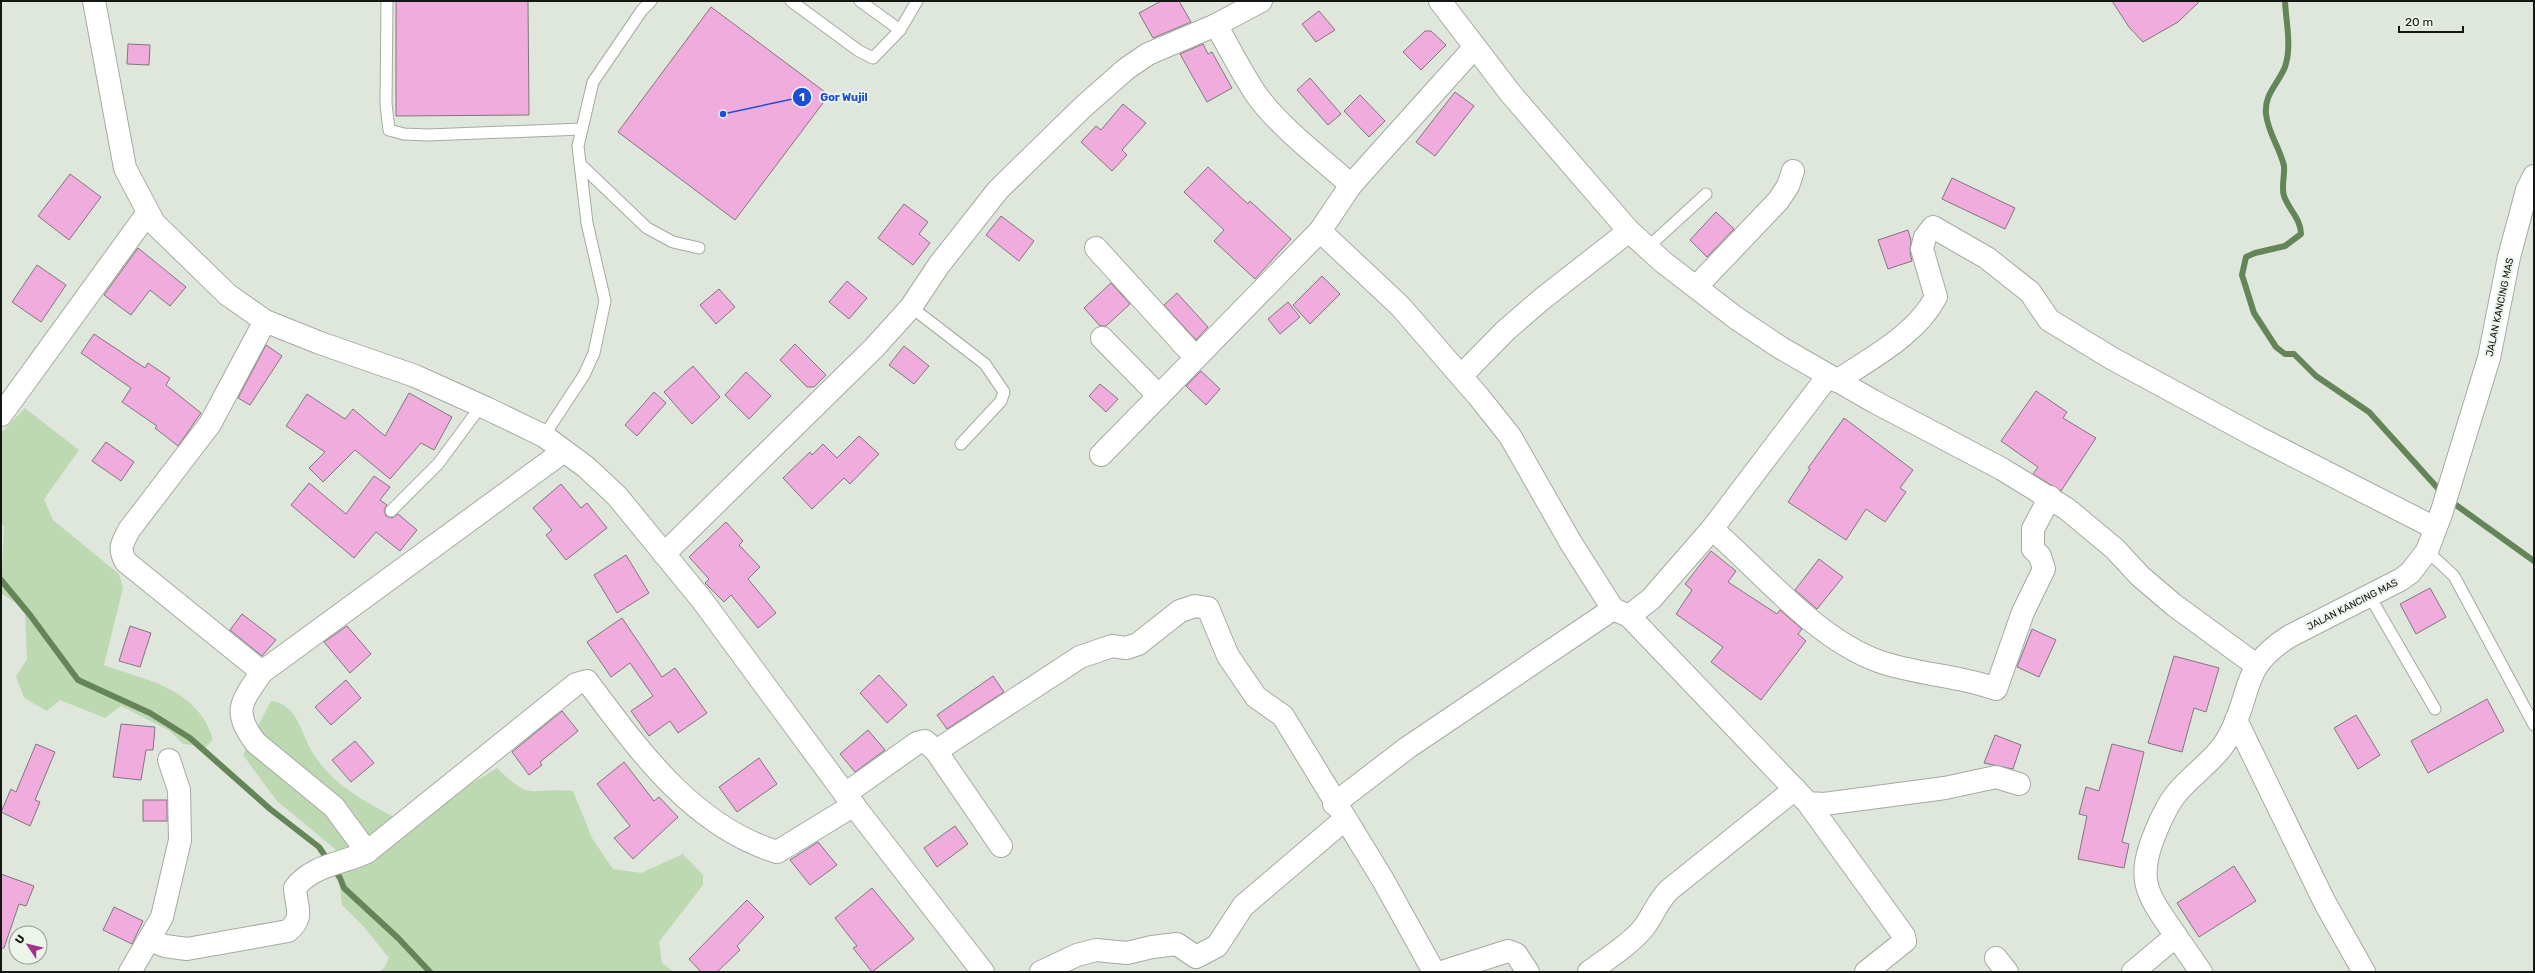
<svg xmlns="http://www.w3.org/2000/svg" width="2535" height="973" font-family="Rubik,sans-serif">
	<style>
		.green { fill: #bdd9b2 }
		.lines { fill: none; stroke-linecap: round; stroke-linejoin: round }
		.stream { stroke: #648558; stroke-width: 6 }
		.building { fill: #f0acdd; stroke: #80767d }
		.service-casing { stroke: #a4aba1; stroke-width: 13 }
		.minor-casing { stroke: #a4aba1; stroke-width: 24 }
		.tertiary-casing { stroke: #a4aba1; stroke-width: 24 }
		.service { stroke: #fff; stroke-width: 11 }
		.minor { stroke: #fff; stroke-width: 22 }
		.tertiary { stroke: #fff; stroke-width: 22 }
		.labels { text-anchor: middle; stroke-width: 4; stroke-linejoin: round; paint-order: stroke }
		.street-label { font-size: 10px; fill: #131612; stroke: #edf4ea }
		.leader { fill: none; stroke: #1d4ed8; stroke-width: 1.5 }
		.callout-dot { fill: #1d4ed8; stroke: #edf4ea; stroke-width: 1.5 }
		.mark-label { font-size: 12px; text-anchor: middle; font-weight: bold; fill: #fff }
		.callout-label { font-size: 11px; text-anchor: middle; font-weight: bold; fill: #1d4ed8; stroke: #edf4ea; stroke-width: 4; stroke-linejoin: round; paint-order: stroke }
	</style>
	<rect width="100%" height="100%" fill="#dfe7dd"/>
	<g class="green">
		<path d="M25 408 79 450 44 499 53 520 119 574 123 588 104 665C148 681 197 688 213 739L206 747 183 744 170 731 121 706 105 718 60 700 47 711 24 698 16 676 27 659 25 613 17 604 1 593 4 526 1 524V433Z"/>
		<path d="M271 701C298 704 301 734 313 753 336 790 370 803 406 824L497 768C533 803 530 787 573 791L592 838 613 869 641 873 683 854 703 875V885L659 942 662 963 674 972H378L384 968 389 958 364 927 342 905 335 849 277 801 243 755Z"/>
	</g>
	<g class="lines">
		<g class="stream">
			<path d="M2285 1C2286 23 2292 46 2285 67 2278 84 2264 94 2266 114 2268 133 2280 148 2284 166 2285 175 2281 187 2284 196 2289 210 2301 219 2301 234L2285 246 2255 253 2246 257 2242 275 2254 313 2276 347 2285 354H2294L2316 376 2369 412 2443 494"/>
			<polyline points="2449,500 2534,561"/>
			<polyline points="1,580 30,615 78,680 150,713 190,738 270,809 319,847 340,878 344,888 398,938 430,972"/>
		</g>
	</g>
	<g class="building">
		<polygon points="396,1 528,1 529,115 396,116"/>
		<polygon points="1161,1 1179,1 1191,22 1153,38 1139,13"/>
		<polygon points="2112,1 2200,1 2178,22 2143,42 2129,27"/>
		<polygon points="711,7 829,95 735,220 618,132"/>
		<polygon points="1319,11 1335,30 1316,42 1302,24"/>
		<polygon points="1425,31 1431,31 1446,45 1421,70 1403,52"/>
		<polygon points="128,44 150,45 149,65 127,64"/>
		<polygon points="1203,44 1208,54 1212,52 1232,88 1207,102 1180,54"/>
		<polygon points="1310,78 1341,114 1328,125 1297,90"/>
		<polygon points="1455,92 1474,106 1435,156 1416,142"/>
		<polygon points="1360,95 1385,121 1369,137 1344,111"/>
		<polygon points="1123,104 1146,123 1122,150 1127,155 1112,171 1081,142 1096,126 1101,130"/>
		<polygon points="1208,167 1248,204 1250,201 1291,239 1255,279 1214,241 1224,230 1184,192"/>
		<polygon points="70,174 101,197 69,240 38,216"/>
		<polygon points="1952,178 2015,208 2005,229 1942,199"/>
		<polygon points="904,204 928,222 919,234 930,243 913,265 878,238"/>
		<polygon points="1716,212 1734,229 1707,257 1690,240"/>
		<polygon points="1001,216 1034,241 1019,261 986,235"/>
		<polygon points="1908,230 1911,240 1910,252 1912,261 1888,269 1878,240"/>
		<polygon points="138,248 186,287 170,306 150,290 131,315 104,295"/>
		<polygon points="37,265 66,285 41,322 12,302"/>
		<polygon points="1322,276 1340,294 1310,324 1293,305"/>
		<polygon points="847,281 867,298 849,319 829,302"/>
		<polygon points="1111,283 1130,304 1106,326 1100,326 1084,308"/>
		<polygon points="719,289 735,307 716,324 700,305"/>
		<polygon points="1177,293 1208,327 1196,340 1164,305"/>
		<polygon points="1288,302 1300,317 1280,334 1268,319"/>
		<polygon points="94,334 145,368 148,363 170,378 166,385 201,413 178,446 155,428 157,426 122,402 131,388 81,353"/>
		<polygon points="795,344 826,375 814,387 807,387 780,360"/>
		<polygon points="266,345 282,356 250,405 238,398"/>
		<polygon points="904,346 929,366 914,384 889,365"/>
		<polygon points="693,366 720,397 692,424 664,392"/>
		<polygon points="1201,371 1220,389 1206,405 1186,386"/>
		<polygon points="746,372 771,396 749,419 725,395"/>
		<polygon points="1100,384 1118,399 1106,412 1089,396"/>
		<polygon points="2036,391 2067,412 2063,418 2096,438 2061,491 2033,474 2038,467 2001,441"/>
		<polygon points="654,392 666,403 637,436 625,425"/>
		<polygon points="409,393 452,417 434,450 421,443 390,479 355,450 323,482 309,468 325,452 286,426 307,394 345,419 353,409 385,436"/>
		<polygon points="1844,418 1913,470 1900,488 1906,492 1885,522 1866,509 1846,540 1788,502 1810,469 1808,468"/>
		<polygon points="859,436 879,454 850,484 844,478 812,509 783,478 810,452 812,455 823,444 837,458"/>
		<polygon points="106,442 134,462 121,481 92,461"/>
		<polygon points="374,476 390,487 380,500 387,505 384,510 386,516 392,518 398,514 417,530 400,551 376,532 354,558 291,505 309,483 346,514"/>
		<polygon points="561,484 581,508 587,503 607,528 566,560 546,535 552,530 533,508"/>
		<polygon points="726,522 743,541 739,545 760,567 748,579 776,613 758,628 731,595 724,602 705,583 709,579 689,557"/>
		<polygon points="1711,551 1736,571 1728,582 1777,614 1780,610 1802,629 1798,634 1806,641 1761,700 1711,662 1723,647 1676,614 1692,590 1685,584"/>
		<polygon points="626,555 649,593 617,613 594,575"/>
		<polygon points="1819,559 1843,577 1817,609 1795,590"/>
		<polygon points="2430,588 2446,617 2416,634 2400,604"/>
		<polygon points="242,614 276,640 262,656 230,630"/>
		<polygon points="622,618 662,677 675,668 707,713 678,733 670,721 649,736 631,711 653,696 630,663 611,677 587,642"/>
		<polygon points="130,626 151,633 140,667 119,661"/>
		<polygon points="347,626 371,654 350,673 324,642"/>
		<polygon points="2032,629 2056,640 2039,677 2017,667"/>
		<polygon points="2174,656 2219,668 2206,712 2194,708 2182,752 2148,743"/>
		<polygon points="879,675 907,705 887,723 860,693"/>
		<polygon points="993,676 1004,692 947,729 937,715"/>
		<polygon points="346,680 361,698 331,725 315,707"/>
		<polygon points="2487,699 2504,731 2428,773 2411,741"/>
		<polygon points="562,711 578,731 540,762 542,765 529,775 512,752"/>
		<polygon points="2356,715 2380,755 2358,769 2334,728"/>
		<polygon points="121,724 155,727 153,750 146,750 141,780 113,777"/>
		<polygon points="868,730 885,750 855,772 840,754"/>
		<polygon points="1995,735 2021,745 2013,769 1984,763"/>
		<polygon points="355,741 374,763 351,782 332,760"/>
		<polygon points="36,744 55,752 35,800 40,802 30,826 1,812 11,789 16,792"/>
		<polygon points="2112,744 2144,752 2122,842 2129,844 2124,868 2078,859 2087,816 2079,814 2086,787 2099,791"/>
		<polygon points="759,758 777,784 737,812 719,787"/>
		<polygon points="624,762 654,801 659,797 678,817 633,859 614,838 630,826 597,784"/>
		<rect x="143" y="800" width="24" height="21"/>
		<polygon points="955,826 968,844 937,867 924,848"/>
		<polygon points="818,842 837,865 810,885 790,860"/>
		<polygon points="2234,866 2256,901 2199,937 2177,903"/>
		<polygon points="1,874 34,886 26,906 19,904 4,948 1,948"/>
		<polygon points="872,888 914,939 872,972 853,948 857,946 835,918"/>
		<polygon points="747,900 764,917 737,946 740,950 717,972 701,972 689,959"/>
		<polygon points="114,907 143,921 132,944 103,930"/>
	</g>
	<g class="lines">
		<defs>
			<g id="service">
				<polyline points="387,1 386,104 389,130 404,134 428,135 582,129"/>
				<polyline points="791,1 859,51 873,58 900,30 917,1"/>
				<polyline points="860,1 900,30"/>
				<polyline points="580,164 647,228 673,242 699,248"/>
				<polyline points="1647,248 1706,194"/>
				<polyline points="911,307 985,364 1004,392 1001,401 961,444"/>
				<polyline points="544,436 584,375 594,353 605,301 587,223 578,146 593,82 642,10 651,1"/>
				<polyline points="391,511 438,464 481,406"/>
				<polyline points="2427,551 2454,576 2534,725"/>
				<polyline points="2369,595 2435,709"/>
			</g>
			<g id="minor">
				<polyline points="94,1 125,168 154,223 228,295 265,321 320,343 415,376 486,408 544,436 586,467 617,496 702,600 845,794 983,972"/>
				<polyline points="1440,1 1511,94 1629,231 1663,262 1736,318 1781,348 1873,401 2002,469 2067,509 2115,549 2140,576 2174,605 2256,665"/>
				<path d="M1216 25C1230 49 1242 74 1258 97 1283 130 1320 157 1351 185"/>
				<polyline points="1474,48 1351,185 1320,231 1400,306 1479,397 1510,436 1571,543 1613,609 1629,616 1651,599 1712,529 1828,376"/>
				<polyline points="1096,248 1196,358"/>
				<polyline points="1696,287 1778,201 1788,186 1793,171"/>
				<polyline points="1102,338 1159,396"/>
				<polyline points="1461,376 1505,331 1542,299 1629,231"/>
				<path d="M1837 381C1872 357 1916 335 1936 297L1922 249 1925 237 1933 227 1987 258 2030 292 2049 320 2113 359 2259 438 2435 528"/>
				<polyline points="1,415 147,214"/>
				<path d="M564 451 262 672C242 701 231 711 256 743L334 807 367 852 576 684 587 681C638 749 692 826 777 852L854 805"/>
				<polyline points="1101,455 1320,231"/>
				<path d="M1712 529C1762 572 1815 638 1878 661 1917 675 1958 675 1996 689L2023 612 2044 569 2040 556 2033 549V529L2050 497"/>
				<polyline points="664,554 874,348 911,307 939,265 998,190 1083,107 1126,69 1148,54 1216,25 1261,1"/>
				<polyline points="1629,616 1808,803 1824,804 1945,788 1996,777 2019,784"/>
				<path d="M262 672 126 562C118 548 122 544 129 530L210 424 265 321"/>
				<polyline points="2236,720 2325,903 2364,972"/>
				<polyline points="936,751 1080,657 1112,646 1126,648 1138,644 1180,611 1195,606 1208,608 1228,656 1256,697 1283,716 1383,880 1434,972"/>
				<polyline points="845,794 917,743 925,741 936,751 1001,846"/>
				<polyline points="1808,803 1904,936 1905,941 1866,972"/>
				<polyline points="1334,804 1407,748 1613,609"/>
				<polyline points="2176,936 2201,972"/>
				<path d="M149 940 165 946 187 949 288 931C305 917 296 907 295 888 312 865 342 864 367 852"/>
				<polyline points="1996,958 2007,972"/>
				<polyline points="130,972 162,917 180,840 179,790 169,760"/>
				<polyline points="1041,972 1077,955 1096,950 1127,953 1152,947 1177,944 1196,957 1217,946 1243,906 1344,820"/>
				<polyline points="1442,972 1508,951 1516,954 1528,972"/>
				<path d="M1589 972C1608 958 1631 944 1645 926 1654 913 1658 901 1669 890L1795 789"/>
			</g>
			<path id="tertiary" d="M2133 972 2176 936C2147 894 2135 881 2156 831 2161 819 2167 805 2176 794 2192 774 2217 759 2229 736 2254 690 2238 669 2290 636L2400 580 2410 573 2427 551 2441 514 2489 358 2509 257 2527 190 2534 176"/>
		</defs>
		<use href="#service" class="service-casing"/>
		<use href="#minor" class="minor-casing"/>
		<use href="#tertiary" class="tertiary-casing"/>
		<use href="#service" class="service"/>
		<use href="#minor" class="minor"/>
		<use href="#tertiary" class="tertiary"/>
	</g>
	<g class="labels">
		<g class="street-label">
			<text transform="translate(2499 307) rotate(-78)" y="4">JALAN KANCING MAS</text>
			<text transform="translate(2352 604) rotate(-27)" y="4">JALAN KANCING MAS</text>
		</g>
	</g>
	<path class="leader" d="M723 114L802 97"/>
	<g class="callout-dot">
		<circle cx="723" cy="114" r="4"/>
		<circle cx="802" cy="97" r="10"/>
	</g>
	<g class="mark-label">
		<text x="802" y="101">1</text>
	</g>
	<g class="callout-label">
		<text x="844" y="101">Gor Wujil</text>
	</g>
	<rect width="2535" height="973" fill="none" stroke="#131612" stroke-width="4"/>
	<g transform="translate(28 945) rotate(305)"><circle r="19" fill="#edf4ea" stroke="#969b94"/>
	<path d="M0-3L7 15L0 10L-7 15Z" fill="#a3308b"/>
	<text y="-6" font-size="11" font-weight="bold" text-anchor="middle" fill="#131612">U</text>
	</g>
	<path d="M2399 26v6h64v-6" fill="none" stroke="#131612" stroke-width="2"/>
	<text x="2405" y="26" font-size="12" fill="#131612" stroke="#edf4ea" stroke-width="3" paint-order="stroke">20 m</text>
</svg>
